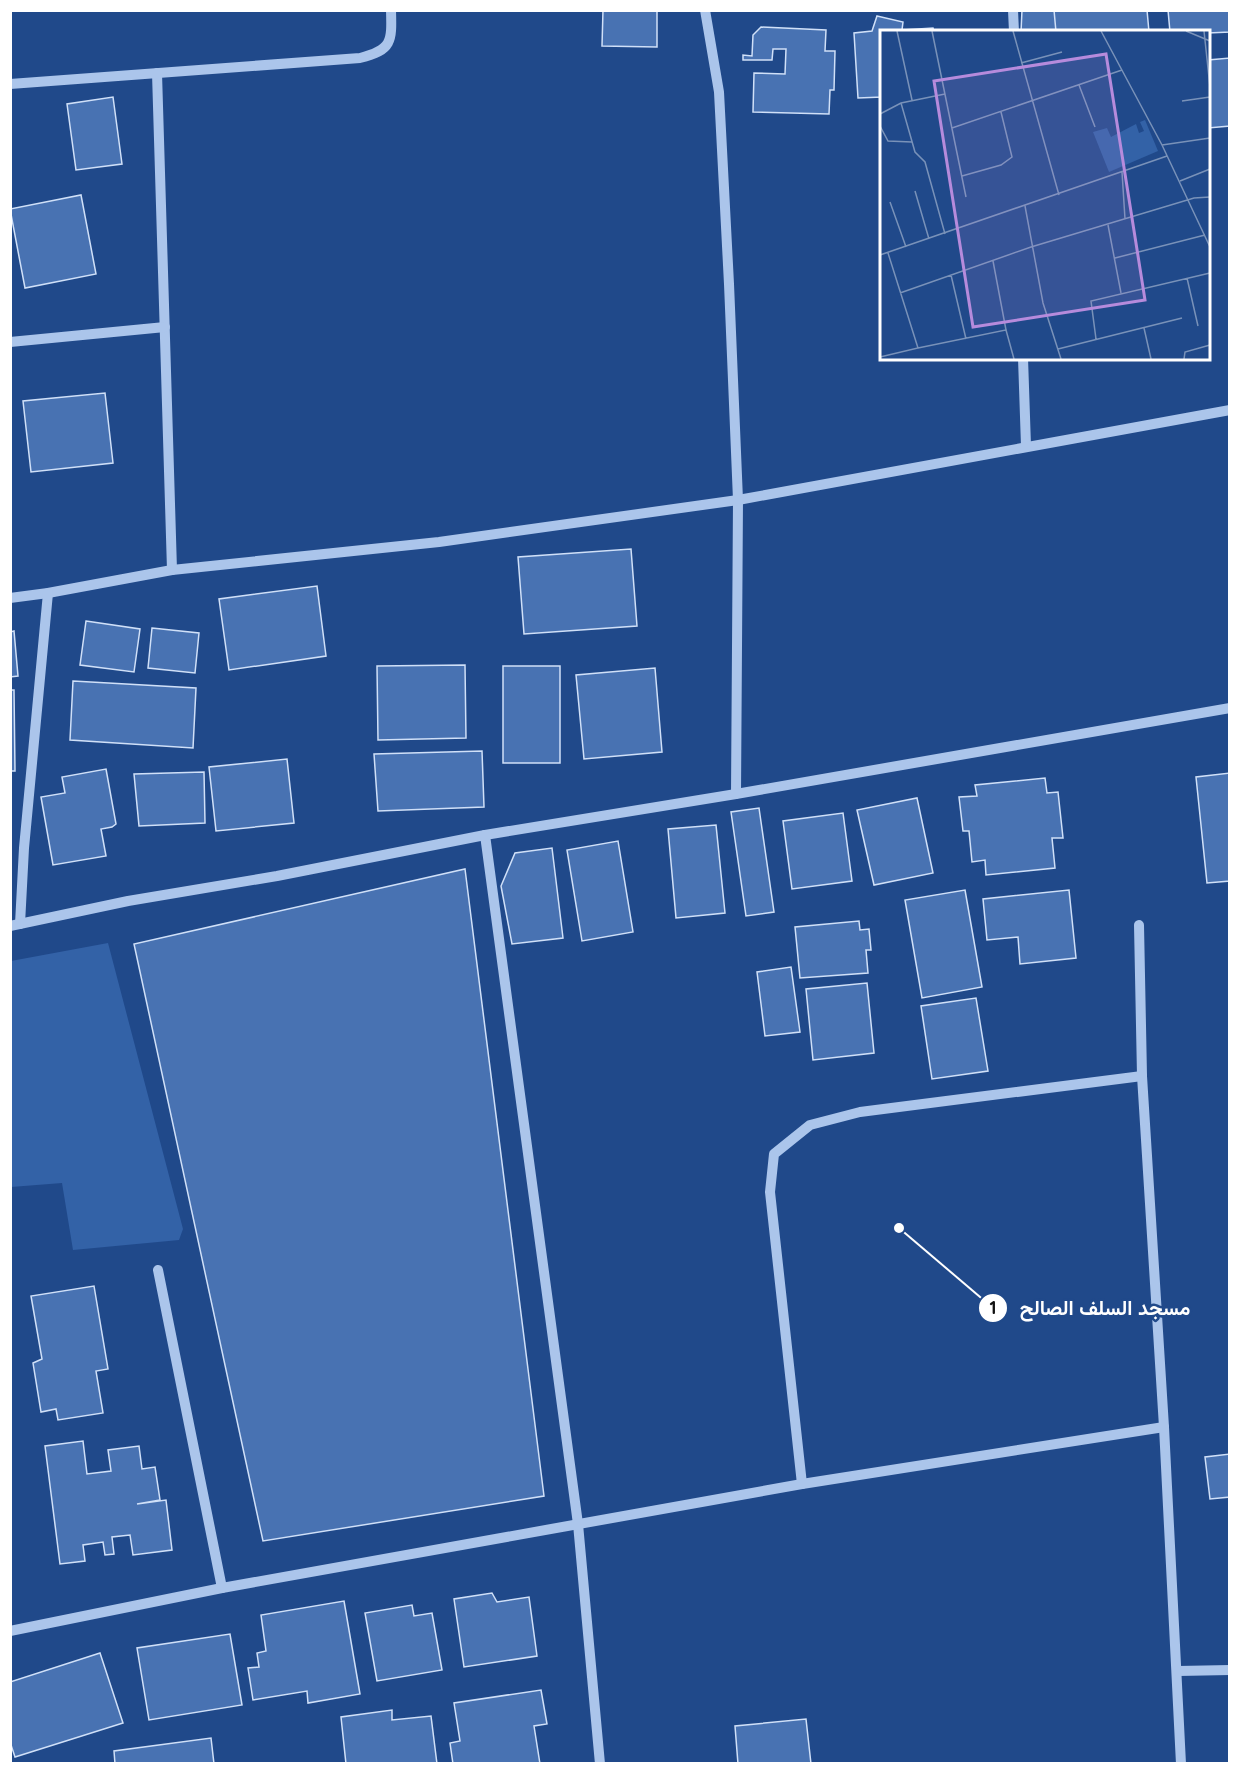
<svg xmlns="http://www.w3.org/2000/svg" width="1240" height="1774" font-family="Quicksand,Vazirmatn,sans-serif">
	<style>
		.green { fill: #3362a7 }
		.building { fill: #4872b2; stroke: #d0e0f8; stroke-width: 1.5 }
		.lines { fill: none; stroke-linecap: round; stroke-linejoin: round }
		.minor { stroke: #abc5eb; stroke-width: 10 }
		.inset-road { fill: none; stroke: #7992b9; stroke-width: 1.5 }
		.view { fill: #b68bdc; fill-opacity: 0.15; stroke: #b68bdc; stroke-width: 3 }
		.inset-edge { fill: none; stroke: #fff; stroke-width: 3 }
		.leader { fill: none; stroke: #fff; stroke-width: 2 }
		.callout-dot { fill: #fff; stroke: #20498a; stroke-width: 2 }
		.mark-label { font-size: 18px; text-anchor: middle; font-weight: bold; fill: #111 }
		.callout-label { font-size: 20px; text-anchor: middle; font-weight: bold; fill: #fff; stroke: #20498a; stroke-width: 5; stroke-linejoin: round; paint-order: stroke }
	</style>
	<rect width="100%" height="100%" fill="#20498a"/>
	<polygon class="green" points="108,943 183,1229 179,1240 73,1250 62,1183 11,1187 11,961"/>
	<g class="building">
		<polygon points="603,10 657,10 657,47 602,46"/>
		<polygon points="1022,10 1117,10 1121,30 1112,32 1095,32 1092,29 1083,32 1021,32"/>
		<polygon points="1054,10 1147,10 1149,32 1056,32"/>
		<polygon points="1168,10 1230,10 1230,32 1208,33 1208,32 1170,32"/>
		<polygon points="877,16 903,22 902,30 933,28 934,32 882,32 882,97 858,98 854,33 872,31"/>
		<polygon points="761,27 826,30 825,51 835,51 834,90 830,90 829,114 753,112 754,73 785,74 786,49 773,49 772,60 743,60 743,55 752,56 753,35"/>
		<polygon points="1230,58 1230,126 1208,128 1208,60"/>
		<polygon points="113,97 122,164 76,170 67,104"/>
		<polygon points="81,195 96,274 25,288 10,209"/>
		<polygon points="105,393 113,463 31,472 23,401"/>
		<polygon points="631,549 637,626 524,634 518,557"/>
		<polygon points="317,586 326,656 229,670 219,599"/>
		<polygon points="86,621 140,629 134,672 80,665"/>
		<polygon points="152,628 199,633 195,673 148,668"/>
		<polygon points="14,631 18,676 10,677 10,632"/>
		<polygon points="465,665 466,738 378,740 377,666"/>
		<rect x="503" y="666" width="57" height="97"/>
		<polygon points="655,668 662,752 584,759 576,675"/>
		<polygon points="73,681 196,688 193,748 70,740"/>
		<polygon points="10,690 14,690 15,771 10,771"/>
		<polygon points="482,751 484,807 378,811 374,754"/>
		<polygon points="287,759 294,823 216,831 209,767"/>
		<polygon points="106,769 116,824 112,827 101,829 106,856 53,865 41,797 65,793 62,777"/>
		<polygon points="204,772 205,823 139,826 134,774"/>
		<polygon points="1230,773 1230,881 1207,883 1196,777"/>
		<polygon points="1045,778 1047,793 1058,792 1063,838 1052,838 1055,868 986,875 985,860 972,862 969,831 963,831 959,797 977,796 975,785"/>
		<polygon points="917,798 933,873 874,885 857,810"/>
		<polygon points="759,808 774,912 746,916 731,812"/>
		<polygon points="843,813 852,881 792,889 783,821"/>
		<polygon points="716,825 725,913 676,918 668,829"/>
		<polygon points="618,841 633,932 582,941 567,850"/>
		<polygon points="552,848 563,938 512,944 501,886 515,853"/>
		<polygon points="465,869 544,1496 263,1541 134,944"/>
		<polygon points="965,890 982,987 922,998 905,900"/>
		<polygon points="1069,890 1076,958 1020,964 1018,937 987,940 983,899"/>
		<polygon points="859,921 860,930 869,929 871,950 866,950 868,973 800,978 795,927"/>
		<polygon points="791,967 800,1032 765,1036 757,972"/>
		<polygon points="867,983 874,1053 813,1060 806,989"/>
		<polygon points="976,998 988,1071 932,1079 921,1006"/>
		<polygon points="94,1286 108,1369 96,1371 103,1413 58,1420 56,1409 41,1412 33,1363 42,1359 31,1296"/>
		<polygon points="83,1441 87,1474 111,1471 108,1450 139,1446 142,1469 155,1467 160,1500 137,1504 166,1500 172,1550 133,1555 130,1535 112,1537 114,1554 105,1555 103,1542 83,1545 85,1561 60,1564 45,1446"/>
		<polygon points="1230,1454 1230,1497 1210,1499 1205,1457"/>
		<polygon points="492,1593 497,1602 529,1597 537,1656 464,1667 454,1599"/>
		<polygon points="344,1601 360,1694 308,1703 307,1691 253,1700 248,1668 259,1667 257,1653 266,1651 261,1615"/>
		<polygon points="412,1605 414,1616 432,1613 442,1670 377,1681 365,1613"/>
		<polygon points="230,1634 242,1705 149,1720 137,1648"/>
		<polygon points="100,1653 123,1723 15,1757 10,1742 10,1682"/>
		<polygon points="541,1690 547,1724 534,1726 540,1764 453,1764 450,1743 460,1741 454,1703"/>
		<polygon points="392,1710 392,1720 431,1716 437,1764 346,1764 341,1717"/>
		<polygon points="806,1719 811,1764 738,1764 735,1726"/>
		<polygon points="211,1738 214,1764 115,1764 114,1751"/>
	</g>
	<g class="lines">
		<g class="minor">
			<polyline points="705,10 719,92 729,284 738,500 736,794"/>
			<polyline points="1013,10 1014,32"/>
			<polyline points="157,73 172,570"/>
			<path d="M10 84 360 58C392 50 392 42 391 10"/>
			<polyline points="10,342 165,327"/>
			<polyline points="1023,358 1026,446"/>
			<polyline points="10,598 48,593 172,570 439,542 738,500 1230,410"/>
			<polyline points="485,835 578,1524 600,1764"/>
			<polyline points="20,924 24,848 48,593"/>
			<polyline points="1139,925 1142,1076 1164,1427 1181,1764"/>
			<polyline points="10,926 128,901 277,876 485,835 736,794 1230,708"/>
			<polyline points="158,1270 222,1588"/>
			<polyline points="802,1484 770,1192 774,1154 810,1125 860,1112 1142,1076"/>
			<polyline points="10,1631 222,1588 802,1484 1164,1427"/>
			<polyline points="1178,1671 1230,1670"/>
		</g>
	</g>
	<g transform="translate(880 30)">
		<rect width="330" height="330" fill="#20498a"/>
		<path d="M265 90 278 121 229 142 213 102 227 98 231 107 256 94 259 103 264 101 260 92Z" fill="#3362a7"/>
		<path class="inset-road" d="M17 1 32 70M52 1 86 167M133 1 179 165M221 1 282 115 330 217M306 1 330 11M324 1 330 57M141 33 182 22M199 55 215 97M302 71 330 67M21 73 35 122 45 132 65 204M0 84 21 73 65 64M0 96 8 111 32 112M72 98 242 40M282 115 330 108M242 142 245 189M82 146 121 135 132 127 121 82M300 151 330 139M35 161 49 209M10 172 26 217M145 176 163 273 181 329M228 195 241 263M0 225 287 126M235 228 325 205M71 245 86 309M307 248 318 296M20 263 151 217 314 168 330 167M264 298 271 329M126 300 134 329M216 309 211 271 330 243M38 318 126 300 113 231M178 319 302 288M0 327 38 318 8 223M304 329 305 322 330 315"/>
		<path class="view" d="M226 24 265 270 93 297 54 51Z"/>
		<rect width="330" height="330" class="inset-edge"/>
	</g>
	<path class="leader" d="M899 1228L993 1308"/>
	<g class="callout-dot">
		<circle cx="899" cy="1228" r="6"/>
		<circle cx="993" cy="1308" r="15"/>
	</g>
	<g class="mark-label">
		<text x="993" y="1314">1</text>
	</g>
	<g class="callout-label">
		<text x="1105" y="1315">مسجد السلف الصالح</text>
	</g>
	<rect width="1240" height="1774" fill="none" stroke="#ffffff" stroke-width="24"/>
</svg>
